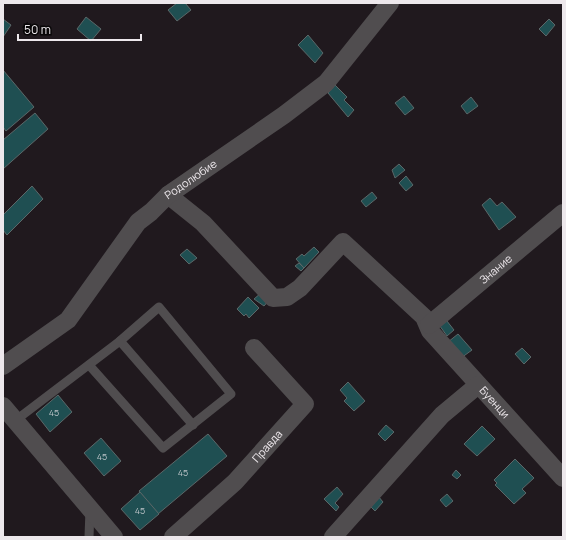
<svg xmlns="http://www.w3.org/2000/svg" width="566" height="540" font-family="Manrope,sans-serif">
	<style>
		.building { fill: #1f4f52; stroke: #5b6768 }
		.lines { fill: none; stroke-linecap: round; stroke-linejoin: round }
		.service { stroke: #504d4f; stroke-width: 9 }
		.minor { stroke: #504d4f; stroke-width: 18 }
		.labels { text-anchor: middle; stroke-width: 3; stroke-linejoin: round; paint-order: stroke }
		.number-label { font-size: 9px; fill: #bac2c6 }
		.street-label { font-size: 11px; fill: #ede8ec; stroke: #080607 }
	</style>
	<rect width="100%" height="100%" fill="#20191e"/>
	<g class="building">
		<polygon points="177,3 185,3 191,10 177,21 168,10"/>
		<polygon points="86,17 101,29 91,41 77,29"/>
		<polygon points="3,19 11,25 3,37"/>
		<polygon points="549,19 555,25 546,36 539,29"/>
		<polygon points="308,35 323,53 315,63 298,45"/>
		<polygon points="3,70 34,107 6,131 3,127"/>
		<polygon points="335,85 347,97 344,100 354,110 348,117 328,93"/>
		<polygon points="404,96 414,108 405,115 395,103"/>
		<polygon points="471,97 478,106 467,114 461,106"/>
		<polygon points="35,113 48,129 3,169 3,140"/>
		<polygon points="399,164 405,170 395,178 392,170"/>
		<polygon points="406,176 413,185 406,191 399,183"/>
		<polygon points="32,186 43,199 7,235 3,230 3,215"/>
		<polygon points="372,192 377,198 366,207 361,201"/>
		<polygon points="490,198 497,206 502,202 516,217 499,230 482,205"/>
		<polygon points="314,247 319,252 304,268 296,259 302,254 304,256"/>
		<polygon points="187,249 197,258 189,264 180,255"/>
		<polygon points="299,263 304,268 301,271 295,266"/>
		<polygon points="261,293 269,300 264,306 254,299"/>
		<polygon points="248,297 259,308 249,318 246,314 244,316 237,309"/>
		<polygon points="443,316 454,330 447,336 437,322"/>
		<polygon points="458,334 472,350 461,358 448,342"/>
		<polygon points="522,348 531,357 524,364 515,354"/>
		<polygon points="348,382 365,401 354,411 344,401 347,398 340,390"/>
		<polygon points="58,395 72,412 50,432 36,414"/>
		<polygon points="386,425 394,432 385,441 378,434"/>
		<polygon points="482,426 495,439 477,456 464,444"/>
		<polygon points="208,434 227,456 158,514 139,491"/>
		<polygon points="101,438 121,461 104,476 84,453"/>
		<polygon points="515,459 534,478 522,489 526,493 514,504 495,485 497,483 494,480"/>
		<polygon points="456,470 461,475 457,479 452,475"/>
		<polygon points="337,487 343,494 335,503 339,507 336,511 324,499"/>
		<polygon points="140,492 159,514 140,530 121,509"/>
		<polygon points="447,494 453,501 446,507 440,500"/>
		<polygon points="378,496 383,502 375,511 369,505"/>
	</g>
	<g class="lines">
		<g class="service">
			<polyline points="89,365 163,448 231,394 159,307 120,341"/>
			<polyline points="16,420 120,341 193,425"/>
			<polyline points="89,537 90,510"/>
		</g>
		<g class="minor">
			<path id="s1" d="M168 195 203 223 273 298 287 297 300 288 343 242 424 317 430 331 563 478"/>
			<path id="s2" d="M429 325 563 213"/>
			<path id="s3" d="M3 366 68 320 138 222 151 212 168 195 284 115 326 83 390 3"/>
			<polyline points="3,406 114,537"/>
			<path id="s4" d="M173 537 235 482 305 404 254 348"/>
			<polyline points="333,537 442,415 478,385"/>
		</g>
	</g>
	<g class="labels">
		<g class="number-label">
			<text x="54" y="416">45</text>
			<text x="102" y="460">45</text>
			<text x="183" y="476">45</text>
			<text x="140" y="514">45</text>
		</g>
		<g class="street-label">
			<text dy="4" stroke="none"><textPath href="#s3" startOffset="268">Родолюбие</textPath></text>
			<text dy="4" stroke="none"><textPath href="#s2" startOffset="87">Знание</textPath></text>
			<text dy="4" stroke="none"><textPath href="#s1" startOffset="462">Буенци</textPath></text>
			<text dy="4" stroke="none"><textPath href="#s4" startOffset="131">Правда</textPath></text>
		</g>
	</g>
	<rect width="566" height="540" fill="none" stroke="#ede8ec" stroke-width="8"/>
	<path d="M18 34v6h123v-6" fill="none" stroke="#ede8ec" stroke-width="2"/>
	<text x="24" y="34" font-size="12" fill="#ede8ec" stroke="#080607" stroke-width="3" paint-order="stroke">50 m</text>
</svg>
